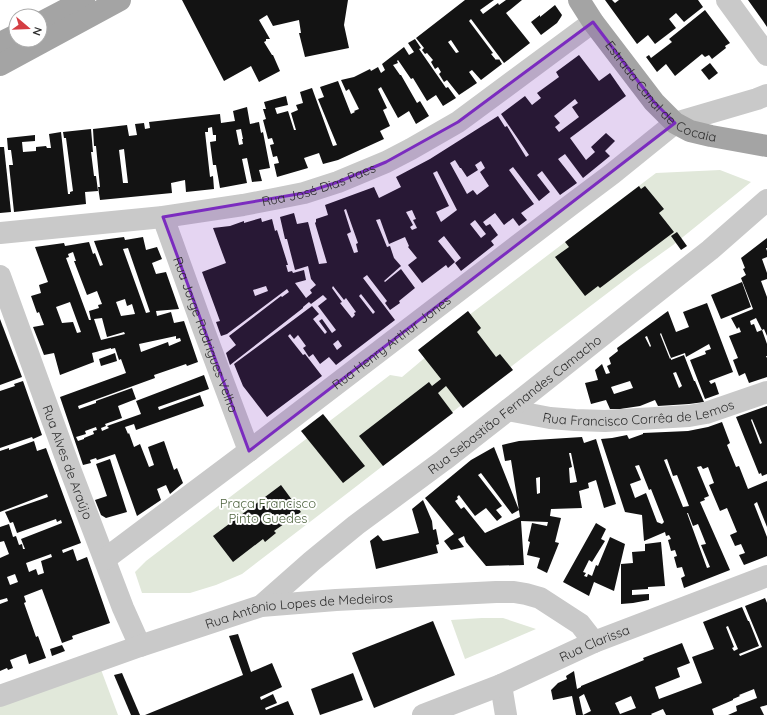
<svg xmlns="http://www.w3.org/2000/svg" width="767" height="715" font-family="Quicksand,sans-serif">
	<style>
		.green { fill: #e1e8da }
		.building { fill: #131313; fill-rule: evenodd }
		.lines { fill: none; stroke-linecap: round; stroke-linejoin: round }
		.minor { stroke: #c9c9c9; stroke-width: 22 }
		.major { stroke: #a4a4a4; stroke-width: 22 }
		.marked { fill: #7b2cbf; fill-opacity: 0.2; stroke: #7b2cbf; stroke-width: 3; stroke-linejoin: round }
		.labels { text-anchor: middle; stroke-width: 4; stroke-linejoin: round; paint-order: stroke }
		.street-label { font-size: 13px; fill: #2c2c2c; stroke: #fff }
		.park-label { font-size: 13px; fill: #4e633e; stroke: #fff }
	</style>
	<rect width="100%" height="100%" fill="#fff"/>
	<g class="green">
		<polygon points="720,170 751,182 673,245 634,273 539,345 349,492 242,574 216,585 190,593 142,593 135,572 146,561 390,375 402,377 427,356 456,325 648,179 656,173"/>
		<polygon points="482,618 503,618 536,629 487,650 465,659 451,620"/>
		<polygon points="100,667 118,715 0,715 0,705"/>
	</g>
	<g class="building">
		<polygon points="182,0 348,0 344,25 349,48 305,57 299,33 301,33 299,20 273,26 267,15 259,20 270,39 266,39 266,41 264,42 272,55 273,55 280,71 259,82 251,66 224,81"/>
		<path d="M465 0H494L480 10 483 14 498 3 499 5 506 0H522L506 13 530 43 504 63 471 19 469 21 493 53 491 54 496 60 497 59 498 60 499 59 502 64 481 80 472 70 469 72 477 83 459 95 447 80 444 82 439 74 441 72 438 67 435 69 431 62 433 60 427 53 425 54 422 50 424 48 416 38ZM451 40 459 52 456 53 448 42Z"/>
		<polygon points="605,0 612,0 615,3 619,0 698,0 703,7 684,22 676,13 669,19 676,28 655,44 648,35 637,44"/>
		<polygon points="748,0 767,0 767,27 763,21"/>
		<polygon points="555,5 562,15 561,17 557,23 541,35 531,22 540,15 540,17"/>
		<polygon points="705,10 730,43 725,46 726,48 712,59 709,55 705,57 702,54 675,76 666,64 657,72 646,57 649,55 651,58 672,42 669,39"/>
		<polygon points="415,39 421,48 419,49 446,88 448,87 456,98 443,106 436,95 427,101 413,78 411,79 398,60 397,61 398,63 393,65 400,75 401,75 417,103 420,101 429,116 416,124 409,111 398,118 381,87 378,89 387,108 383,110 390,126 380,131 384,139 338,160 323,164 319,153 304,158 308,168 277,177 274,164 279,163 277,156 273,157 270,145 274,144 272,138 268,139 263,120 266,119 263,109 266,109 264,102 286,96 288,105 275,108 277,114 288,111 294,130 296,130 291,113 298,110 296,105 303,103 300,92 312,88 333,146 337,145 318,99 324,97 320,87 338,81 351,114 355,112 354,111 359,109 349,89 346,91 341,80 354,77 370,69 371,71 378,67 381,73 385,70 382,64 404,47 409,55 414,52 408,43"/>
		<path d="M579 55 599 81 610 73 626 96 570 138 586 160 595 152 591 147 606 133 615 141 605 151 610 156 583 178 565 154 558 159 577 183 560 195 542 171 537 175 550 192 539 201 513 167 509 170 534 204 521 213 527 220 519 226 513 218 504 225 495 213 483 222 486 226 490 224 498 235 491 241 494 245 461 271 455 263 461 258 444 236 438 241 455 262 448 268 446 265 422 283 408 265 417 258 408 247 409 246 405 237 389 244 380 219 376 220 387 247 390 246 394 258 401 266 384 281 385 282 401 269 415 288 399 301 400 303 390 310 385 303 387 301 367 275 363 278 395 320 336 365 329 357 320 364 313 354 309 357 303 348 306 346 298 335 294 339 290 334 288 336 303 355 305 354 322 376 267 417 243 386 234 364 312 306 319 314 313 319 325 334 327 332 319 321 322 319 332 333 336 330 318 306 327 299 323 295 311 304 309 302 303 307V308L230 365 226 353 236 345 229 336 281 296 282 297 289 292 287 289 227 334 221 336 216 322 220 321 202 272 226 263 213 228 230 226 244 221V223L261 218 262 222 272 219 275 231 277 230 288 265H286L288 272 292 271 293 273 304 270 306 280 295 283 306 298 312 293 310 290 316 285 311 279 308 266 295 270 287 239H285L280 217 294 213 297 224 308 222 319 264 327 263 315 223 316 222V219L328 215 325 205 374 187 379 198 401 187 396 177 430 159 498 116 505 127 507 126 526 157 529 155 501 114 525 96 532 105 541 98 537 93 559 77 556 72ZM575 99 578 103 572 107 579 117 559 132 555 127 560 123 554 116ZM455 160 460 168H461L467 177 478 170 475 165 481 161 485 168 480 172 489 186 477 195 473 190 467 194 450 163ZM437 171 457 210 441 222 436 212 449 206 433 173ZM346 209 358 243 356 244 358 252 354 253 347 234 351 232 344 210ZM412 210 416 219 413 220 417 228 412 230 410 227 413 225 406 212ZM475 220 486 234 481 238 470 224ZM266 286 268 291 255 296 253 290ZM333 286 344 300 346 298 356 312 354 313 355 315 352 318 340 303 342 302 332 288ZM361 294 375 312 373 314 359 296ZM338 340 342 346 337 350 333 344Z"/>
		<polygon points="710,63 718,73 709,80 701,70"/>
		<path d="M247 107 250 124 259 122 261 133 263 132 270 168 259 170 262 181 252 182 247 158 242 159 247 183 220 188 216 165H213L210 142 216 141V135H213L212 127 208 128V132H205L210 177 213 176 214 189 186 192 185 180 171 183 172 193 100 200 98 187H100L96 146H94L93 129 127 125 129 136 137 135 135 124 144 123 145 129 150 128 149 122 220 114 221 123 235 121 233 111ZM241 129 243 139H242L243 144 239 145 236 130ZM124 149 128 183H123L119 150Z"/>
		<polygon points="91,129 93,152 91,152 94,176 96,176 98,191 85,192 86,204 14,212 9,165 13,165 11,150 8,150 7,138 35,135 35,141 22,142 23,152 36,151 36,147 46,146 47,148 51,148 49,134 61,132 68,194 70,194 70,192 73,191 66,138 64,138 63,132"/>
		<polygon points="0,147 4,147 11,212 0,213"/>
		<polygon points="639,186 641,189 645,186 664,209 659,213 674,232 600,288 598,286 585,296 555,257 569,247 565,242"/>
		<polygon points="677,232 687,246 681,250 671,236"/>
		<path d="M124 237 125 240 143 237 146 250 157 247 162 259 152 263 156 274 166 272 179 309 156 311 157 316 171 312 174 323 184 321 198 362 187 366 186 364 154 375 155 378 78 406 79 409 96 403V401L132 388 136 399 118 406 122 418 105 424 106 426 101 428 102 431 109 428 107 426 141 414 136 401 204 375 209 389 158 407 159 410 200 395 204 406 136 430 134 424 125 427 128 434 129 433 134 447 140 444 149 467 154 465 148 447 164 441 174 470 177 468 183 483 170 494 166 485 157 489 161 500 137 516 115 454 97 460 96 458 90 460 91 463 83 465 60 397 126 373 121 359 119 360 115 348 111 349V348L92 353 94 362 60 375 54 353 44 355 33 327 44 325 39 312 37 313 31 296 41 293 39 285 48 282 35 247 64 243 65 246 89 242 93 254 95 253 100 266 103 265 94 241ZM128 248 150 312 146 313 123 249ZM73 252 76 261H74L87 295 97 291 102 304 98 305 99 308 89 311 91 320H89L66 258 69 257 68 254ZM125 299 127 306 132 304 135 314 121 316 116 302ZM70 302 81 332 77 333 73 322 62 323 56 307ZM102 318 107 337 124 332 125 334 101 340 94 319ZM176 336V339L180 338 181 341 169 346 168 342 141 352 139 344ZM96 427 97 430 93 431 94 434 84 438V439L78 441 76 437 86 434 85 431Z"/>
		<polygon points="767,238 767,248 766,248 767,251 767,257 762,259 767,273 767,279 761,281 767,297 767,336 764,329 762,330 756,318 750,321 751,325 754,324 757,332 762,330 767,344 767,356 766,356 767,358 767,377 749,383 745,373 739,376 733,360 738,358 729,336 741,332 739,327 737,329 731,318 753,309 741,278 746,275 743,269 745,268 741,258"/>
		<polygon points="742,282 751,307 721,319 711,295"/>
		<path d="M707 303 733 372 709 381 711 384 715 382 719 394 705 399 690 360 706 354 705 351 711 349 709 344 686 357 685 353 671 358 661 333 660 334 670 359 671 358V360L684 355 694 381H695L704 402 689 404 658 406 655 400 640 406 620 409H610L606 400 591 404 585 383 598 380 595 370 602 364 606 374 610 373 607 366 611 364 609 358 618 351 617 348 668 311 676 332 689 327 683 312ZM647 336 651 346 650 347 645 337ZM676 372 682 386 679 388 673 373ZM630 381 633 388 614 394 611 387Z"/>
		<polygon points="468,311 481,328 477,332 496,357 500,354 513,370 463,408 446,386 438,393 453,413 383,466 359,436 429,382 432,386 441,379 418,350"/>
		<polygon points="0,319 22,377 0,385"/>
		<polygon points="115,353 117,361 101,366 99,359"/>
		<polygon points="23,381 42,435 33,439 32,437 0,448 0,391 15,386 14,384"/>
		<path d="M767 406V474L762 476 761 473 759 474 736 417ZM752 419 762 443 760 444 751 420Z"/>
		<polygon points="323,414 365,466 343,483 301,431"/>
		<path d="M722 422 730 443 727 445 736 467 739 466 748 489 767 481V527L757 502 754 504 767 537V556L744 565 739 555 745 553 741 544 735 546 730 535 737 532 727 508 720 511 709 485 714 483 708 467 703 469 701 466 697 467 709 496 704 498 705 500 700 502 730 570 684 588 681 578 685 576 682 567 677 568 674 557 677 556 675 550 671 551 668 540 671 539 669 535 666 536 665 532 644 541 642 515 625 512 601 439 612 438 627 435 629 439 643 434V433L688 431 708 427ZM667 459 673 476 677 475 689 506 683 507 664 460ZM639 465 649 490 651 489 664 522 662 524 657 522 646 493 635 498 630 484 641 480 635 466ZM687 513H688L693 526 698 524 706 544 701 545 710 567 707 568Z"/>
		<path d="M582 437 584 443 596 439 616 504 604 508 596 480 588 483 589 488 579 491 582 508 551 509 550 516 561 518 555 542 559 543 547 573 537 568 540 558 527 555 530 542 528 541 532 523 547 526 548 522 521 521 524 565 486 566 466 542 464 536 458 539 464 547 451 550 444 541 454 534 425 498 471 460 494 447 519 510 512 514 481 473 478 475 502 506 496 510 502 517 497 521 486 508 475 516 459 495 457 497 458 499 455 501 461 509 464 507 485 533 520 517 511 460 505 461 502 445 519 441ZM569 453H571L577 482 570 483 569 468 572 467ZM540 477V493L537 494 536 478Z"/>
		<path d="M34 441 37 451 46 448 81 543 62 550 63 553 73 549 77 561 87 557 110 623 72 636 73 639 62 643 42 589 24 596 26 602 24 603 36 637 38 636 46 658 29 664 26 654 10 660 13 668 8 670 7 668 0 671V604L8 601 7 598 0 600V558L9 554 4 541 0 542V527L9 524 13 537 16 536 19 545 22 544 23 549H25L21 539 62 523 61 520 57 522 56 519 17 533 13 522 10 523 5 512 48 497 47 494 0 512V451L9 448V450ZM51 554 52 557 41 561 44 573 38 575 36 569 29 572 26 563ZM15 574 18 582 10 585 7 577Z"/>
		<polygon points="110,459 127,512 106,518 101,515 95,500 107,496 96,464"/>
		<polygon points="281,485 301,512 274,531 276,533 265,542 263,539 233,562 213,536"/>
		<polygon points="423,500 432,521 433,530 436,529 439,544 436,545 438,553 376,569 370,541 378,535 383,541 419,533 412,509"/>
		<polygon points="596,523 606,529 601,539 605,541 592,562 589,560 583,572 586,573 584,576 587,577 588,574 592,576 596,565 598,566 610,537 625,544 614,591 594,582 589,596 563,582"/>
		<polygon points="661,542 665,586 648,587 648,589 632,590 632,595 649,594 649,600 633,603 621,604 621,564 633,563 632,552 645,551 645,544"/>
		<path d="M765 598 767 603V705L760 707 764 715H728L737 711 736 706 757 698 754 689 739 695 740 696 733 699V700L712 709 714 715H666L663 709 651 714 652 715H576L572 696 553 700 551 690 558 683 567 679 566 676 574 671 577 689 581 687V686L644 660 643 658 682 643 690 663 677 668 680 677 655 687 659 699 702 683 692 657 714 649 703 622 742 607 748 621H749L759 646 739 654 740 656 762 647 745 606ZM728 626 738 649 734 651 732 648 734 647 726 627ZM584 694 591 711 583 715 579 697ZM631 696 636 708 620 714 615 703Z"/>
		<polygon points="433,621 455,675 374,708 352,653"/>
		<polygon points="238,634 251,672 272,663 282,687 260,697 261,700 273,694 277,703 265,708 266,710 288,701 294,715 145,715 243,675 229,636"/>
		<polygon points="62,645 65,651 52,656 50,649"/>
		<polygon points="122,673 140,715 131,715 114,675"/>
		<polygon points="353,673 363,700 320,715 311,689"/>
	</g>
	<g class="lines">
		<g class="minor">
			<polyline points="727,0 767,55"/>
			<path id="s1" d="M163 217 203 328 249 451"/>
			<path id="s2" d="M0 233 163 217 243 205 274 199 304 193 338 182 386 162 411 149 458 122 593 22"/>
			<path id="s3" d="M0 276 70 469 123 608 140 646"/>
			<path id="s4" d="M508 410 550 418 575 420 605 421 689 416 706 413 767 392"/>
			<path id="s5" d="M105 559 249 451 572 204 612 174 675 123 757 99 767 95"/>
			<path id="s6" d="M261 606 312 561 356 525 444 460 508 410 710 250 767 200"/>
			<polyline points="501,685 506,715"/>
			<path id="s7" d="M0 696 140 646 261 606 336 600 496 592H514L526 594 540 598 580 624 594 642"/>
			<path id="s8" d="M423 715 501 685 594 642 767 576"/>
		</g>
		<g class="major">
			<path id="s9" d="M579 0 593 22 654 102 675 123 690 131 711 136 767 146"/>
			<polyline points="40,23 84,0"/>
			<polyline points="0,43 16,35"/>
			<polyline points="0,65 120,0"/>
		</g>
	</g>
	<path class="marked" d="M593 22 654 102 675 123 249 451 163 217 304 193 338 182 386 162 458 122Z"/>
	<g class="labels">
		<g class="street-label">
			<text dy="5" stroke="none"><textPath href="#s9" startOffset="126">Estrada Canal de Cocaia</textPath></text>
			<text dy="5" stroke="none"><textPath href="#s2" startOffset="323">Rua José Dias Paes</textPath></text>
			<text dy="5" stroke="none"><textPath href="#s1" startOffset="125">Rua Jorge Rodrigues Velho</textPath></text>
			<text dy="5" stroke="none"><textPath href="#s5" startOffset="359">Rua Henry Arthur Jones</textPath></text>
			<text dy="5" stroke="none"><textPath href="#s6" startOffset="324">Rua Sebastião Fernandes Camacho</textPath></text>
			<text dy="5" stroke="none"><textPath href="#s4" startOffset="132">Rua Francisco Corrêa de Lemos</textPath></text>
			<text dy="5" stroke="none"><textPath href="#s3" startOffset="198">Rua Alves de Araújo</textPath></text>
			<text dy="5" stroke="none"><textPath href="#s7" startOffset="313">Rua Antônio Lopes de Medeiros</textPath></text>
			<text dy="5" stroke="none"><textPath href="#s8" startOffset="186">Rua Clarissa</textPath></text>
		</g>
		<g class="park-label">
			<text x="268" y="508">Praça Francisco<tspan x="268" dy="15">Pinto Guedes</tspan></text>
		</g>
	</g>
	<g transform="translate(28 28) rotate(109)"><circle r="19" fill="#ffffff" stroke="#ababab"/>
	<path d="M0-3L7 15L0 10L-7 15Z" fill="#d43d43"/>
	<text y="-6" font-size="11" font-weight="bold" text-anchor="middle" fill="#2c2c2c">N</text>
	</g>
</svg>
